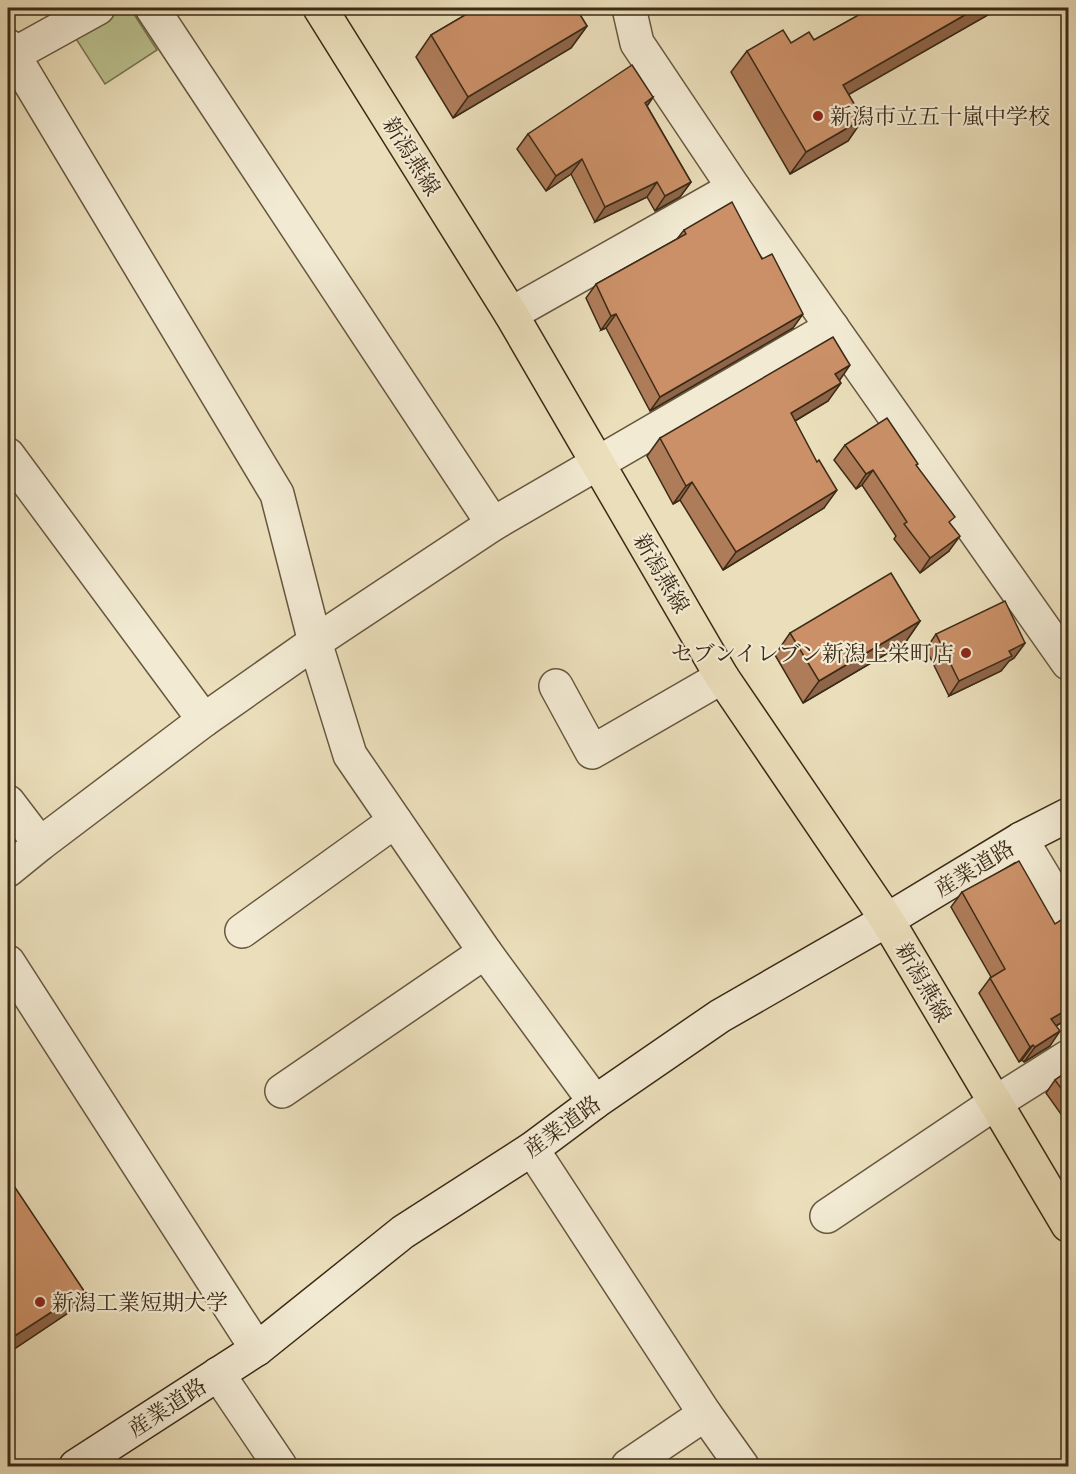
<svg xmlns="http://www.w3.org/2000/svg" width="1076" height="1474" font-family="'IM FELL DW Pica','Noto Serif JP',serif">
	<style>
		.green { fill: #bac18e; stroke: #7a7652; stroke-width: 1.5 }
		.lines { fill: none; stroke-linecap: round; stroke-linejoin: round }
		.street-casing { stroke: #67573f; stroke-width: 36 }
		.secondary-casing { stroke: #3b2a16; stroke-width: 36 }
		.primary-casing { stroke: #3b2a16; stroke-width: 36 }
		.street { stroke: #f2ead3; stroke-width: 33 }
		.secondary { stroke: #f2ead3; stroke-width: 33 }
		.primary { stroke: #ebdfbb; stroke-width: 33 }
		.wall { fill: #af7c59; stroke: #3b2a16; stroke-width: 1.5 }
		.shaded-wall { fill: #8e6549; stroke: #3b2a16; stroke-width: 1.5 }
		.building { fill: #cb9068; stroke: #3b2a16; stroke-width: 1.5 }
		.poi-dot { fill: #8f2418; stroke: #f2ead3; stroke-width: 2 }
		.labels { text-anchor: middle; stroke-width: 4.5; stroke-linejoin: round; paint-order: stroke }
		.poi-label { font-size: 22px; fill: #3b2a16; stroke: #f2ead3; text-anchor: start }
		.street-label { font-size: 22px; fill: #3b2a16; stroke: #f2ead3 }
	</style>
	<rect width="100%" height="100%" fill="#ebdfbb"/>
	<filter id="stains"><feTurbulence type="fractalNoise" baseFrequency=".00333" numOctaves="4"/><feColorMatrix values="0 0 0 0 .2 0 0 0 0 .09 0 0 0 0 .02 0 0 0 .5 -.17"/></filter>
	<radialGradient id="worn" r=".72"><stop offset=".6" stop-color="#630" stop-opacity="0"/><stop offset="1" stop-color="#630" stop-opacity=".3"/></radialGradient>
	<polygon class="green" points="106,8 130,8 157,50 105,84 71,31"/>
	<g class="lines">
		<defs>
			<g id="street">
				<polyline points="152,8 493,524"/>
				<polyline points="629,8 637,43 734,188 1068,663"/>
				<polyline points="8,46 277,494 315,642 350,755 485,952 595,1102"/>
				<polyline points="13,55 98,8"/>
				<polyline points="511,314 734,188"/>
				<polyline points="8,455 204,720"/>
				<polyline points="556,686 592,752 722,677"/>
				<polyline points="8,802 40,844"/>
				<polyline points="1021,839 1068,917"/>
				<polyline points="8,870 40,844 204,720 315,642 493,524 832,327"/>
				<polyline points="242,931 395,821"/>
				<polyline points="8,962 257,1349"/>
				<polyline points="282,1091 485,952"/>
				<polyline points="532,1149 705,1414 742,1466"/>
				<polyline points="827,1216 995,1103 1068,1057"/>
				<polyline points="218,1374 280,1466"/>
				<polyline points="628,1466 705,1414"/>
			</g>
			<polyline id="secondary" points="76,1466 257,1349 403,1232 532,1149 595,1102 720,1016 887,920 1021,839 1068,815"/>
			<polyline id="primary" points="320,8 511,314 722,677 887,920 1068,1225"/>
		</defs>
		<use href="#street" class="street-casing"/>
		<use href="#secondary" class="secondary-casing"/>
		<use href="#primary" class="primary-casing"/>
		<use href="#street" class="street"/>
		<use href="#secondary" class="secondary"/>
		<use href="#primary" class="primary"/>
	</g>
	<g class="wall">
		<polygon points="477,8 582,8 578,12 587,26 571,48 453,118 416,57 431,35"/>
		<polygon points="860,8 1000,8 848,94 863,119 848,141 790,174 731,72 747,51 814,40 863,13"/>
		<polygon points="653,97 647,106 691,182 680,197 655,211 647,197 595,222 571,174 546,191 517,149 528,134"/>
		<polygon points="684,230 793,328 650,411 606,328 601,330 586,298 596,284 677,239"/>
		<polygon points="839,381 828,401 795,421 824,508 723,570 680,500 673,504 647,456 660,438"/>
		<polygon points="845,445 916,466 950,524 949,551 920,573 894,539 896,536 862,485 856,489 834,460"/>
		<polygon points="920,621 905,643 803,703 775,655 790,633"/>
		<polygon points="936,634 1025,643 1014,658 1009,661 1001,671 949,696 926,649"/>
		<polygon points="962,892 1055,924 1068,917 1068,1019 1056,1026 1050,1046 1024,1062 1022,1060 1019,1062 979,993 991,977 951,907"/>
		<polygon points="1068,1071 1068,1124 1046,1093 1055,1080"/>
		<polygon points="8,1178 84,1291 68,1313 8,1353"/>
	</g>
	<g class="shaded-wall">
		<polygon points="570,8 582,8 578,13"/>
		<polygon points="977,8 1000,8 827,107 843,85"/>
		<polygon points="587,26 571,48 453,118 468,97"/>
		<polygon points="653,97 643,112 645,103"/>
		<polygon points="863,119 848,141 790,174 806,152"/>
		<polygon points="582,159 571,174 546,191 556,176"/>
		<polygon points="657,182 647,197 595,222 605,207"/>
		<polygon points="691,182 680,197 655,211 665,196"/>
		<polygon points="616,314 606,328 601,330 611,316"/>
		<polygon points="803,314 793,328 650,411 660,397"/>
		<polygon points="850,365 837,384 835,374"/>
		<polygon points="841,383 828,401 778,431 791,413"/>
		<polygon points="873,470 862,485 856,489 866,474"/>
		<polygon points="692,482 680,500 673,504 686,486"/>
		<polygon points="837,490 824,508 723,570 736,552"/>
		<polygon points="960,536 949,551 920,573 930,558"/>
		<polygon points="920,621 905,643 803,703 819,681"/>
		<polygon points="1025,643 1014,658 1009,661 1001,671 949,696 959,681 1009,651"/>
		<polygon points="1068,1009 1068,1019 1041,1034 1051,1019"/>
		<polygon points="1060,1031 1050,1046 1024,1062 1035,1047"/>
		<polygon points="1033,1045 1022,1060 1019,1062 1030,1047"/>
		<polygon points="84,1291 68,1313 8,1353 8,1346 13,1337"/>
	</g>
	<g class="building">
		<polygon points="477,8 576,8 587,26 468,97 431,35"/>
		<polygon points="871,8 977,8 843,85 863,119 806,152 747,51 783,30 791,43 809,32 814,40"/>
		<polygon points="632,65 653,97 645,103 691,182 665,196 657,182 605,207 582,159 556,176 528,134"/>
		<polygon points="732,202 762,259 772,254 803,314 660,397 616,314 611,316 596,284 686,234 684,230"/>
		<polygon points="833,337 850,365 835,374 841,383 791,413 817,462 819,460 837,490 736,552 692,482 686,486 660,438"/>
		<polygon points="887,418 918,464 916,465 955,517 949,522 960,536 930,558 904,524 907,522 873,470 866,474 845,445"/>
		<polygon points="891,573 920,621 819,681 790,633"/>
		<polygon points="1005,601 1025,643 1009,651 1012,656 959,681 936,634"/>
		<polygon points="1019,861 1055,924 1067,916 1068,917 1068,1009 1051,1019 1060,1031 1035,1047 1033,1045 1030,1047 990,978 1005,969 962,892"/>
		<polygon points="1068,1071 1068,1098 1055,1080"/>
		<polygon points="8,1177 84,1291 13,1337 8,1328"/>
	</g>
	<g class="poi-dot">
		<circle cx="818" cy="116" r="6"/>
		<circle cx="966" cy="653" r="6"/>
		<circle cx="40" cy="1302" r="6"/>
	</g>
	<g class="labels">
		<g class="poi-label">
			<text x="830" y="124">新潟市立五十嵐中学校</text>
			<text x="954" y="661" text-anchor="end">セブンイレブン新潟上栄町店</text>
			<text x="52" y="1310">新潟工業短期大学</text>
		</g>
		<g class="street-label">
			<text transform="translate(412 156) rotate(58)" y="8">新潟燕線</text>
			<text transform="translate(662 573) rotate(60)" y="8">新潟燕線</text>
			<text transform="translate(974 868) rotate(-31)" y="8">産業道路</text>
			<text transform="translate(924 982) rotate(60)" y="8">新潟燕線</text>
			<text transform="translate(562 1126) rotate(-36)" y="8">産業道路</text>
			<text transform="translate(167 1407) rotate(-33)" y="8">産業道路</text>
		</g>
	</g>
	<rect width="1076" height="1474" fill="none" stroke="#ebdfbb" stroke-width="30"/>
	<rect x="9" y="9" width="1058" height="1456" fill="none" stroke="#3b2a16" stroke-width="3"/>
	<rect x="15" y="15" width="1046" height="1444" fill="none" stroke="#3b2a16" stroke-width="1.5"/>
	<rect width="100%" height="100%" filter="url(#stains)"/>
	<rect width="100%" height="100%" fill="url(#worn)"/>
</svg>
